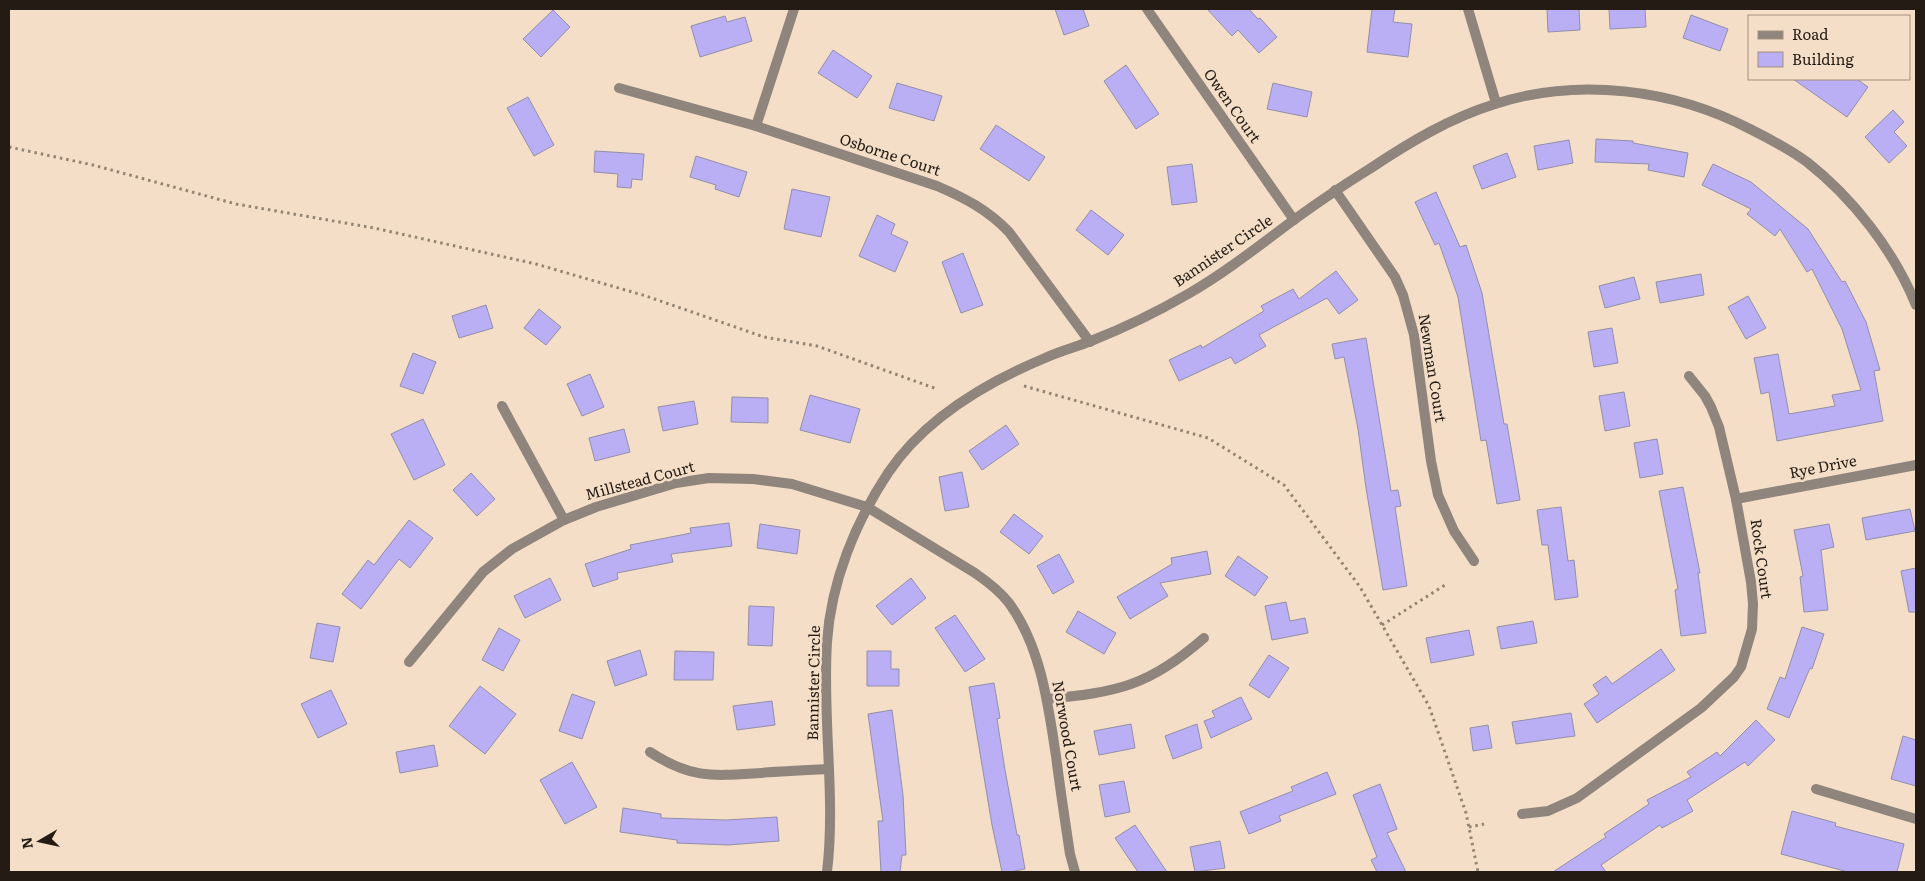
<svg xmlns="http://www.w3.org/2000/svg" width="1925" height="881" font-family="Literata,serif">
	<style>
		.building { fill: #baaff5; stroke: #938fa9 }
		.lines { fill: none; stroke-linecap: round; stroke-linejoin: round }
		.path { stroke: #938373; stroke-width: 3; stroke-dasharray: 2.5 4; stroke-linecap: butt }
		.minor { stroke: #8f857c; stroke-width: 10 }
		.labels { text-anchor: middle; stroke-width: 5; stroke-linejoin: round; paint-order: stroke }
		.street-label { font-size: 15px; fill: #241c14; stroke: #f4dec7 }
	</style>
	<rect width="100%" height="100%" fill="#f4dec7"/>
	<g class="building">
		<polygon points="1055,9 1083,9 1089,26 1064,35"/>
		<polygon points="1207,9 1249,9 1258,19 1260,18 1277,37 1259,53 1238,30 1232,36"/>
		<polygon points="1372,9 1395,9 1393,22 1412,24 1408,57 1367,52"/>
		<polygon points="1547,9 1579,9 1580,30 1548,32"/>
		<polygon points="1609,9 1645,9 1646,27 1610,29"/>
		<polygon points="553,10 570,27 541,57 523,39"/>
		<polygon points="1691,15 1728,29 1720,51 1683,38"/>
		<polygon points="725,16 727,22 745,17 752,41 700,57 691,26"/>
		<polygon points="833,50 872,76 857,98 818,73"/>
		<polygon points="1126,65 1159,114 1136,129 1104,81"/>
		<polygon points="1793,79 1857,79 1868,87 1847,117"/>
		<polygon points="897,83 942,96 934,121 889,108"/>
		<polygon points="1273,83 1312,92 1307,117 1267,109"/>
		<polygon points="528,97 554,145 534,156 507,108"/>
		<polygon points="1893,110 1904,122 1894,132 1907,146 1889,163 1865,137"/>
		<polygon points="996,125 1045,157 1029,181 980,149"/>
		<polygon points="1596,139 1633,141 1633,143 1688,153 1684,177 1648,170 1649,164 1595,162"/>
		<polygon points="1569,140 1573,163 1538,170 1534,146"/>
		<polygon points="595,151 644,154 642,180 632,179 631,188 617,187 618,174 594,172"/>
		<polygon points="1507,153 1516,177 1482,189 1473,166"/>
		<polygon points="696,156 747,172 739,197 715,189 716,185 690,177"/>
		<polygon points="1192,164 1197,202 1172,205 1167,167"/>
		<polygon points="1713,164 1751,182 1808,229 1842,282 1845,281 1866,322 1880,370 1874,371 1883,421 1777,441 1769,392 1761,394 1754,358 1778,354 1789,414 1835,406 1832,395 1861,390 1842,329 1812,269 1807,272 1780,229 1775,236 1747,214 1751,209 1702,185"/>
		<polygon points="792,189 830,197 821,237 784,229"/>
		<polygon points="1436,192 1460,247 1466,245 1482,293 1504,424 1507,424 1520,500 1497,504 1486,440 1481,441 1458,297 1439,243 1435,245 1415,202"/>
		<polygon points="1091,210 1124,235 1108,255 1076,230"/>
		<polygon points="877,215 895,224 891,234 908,242 895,272 859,256"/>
		<polygon points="963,253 983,305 961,313 942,262"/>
		<polygon points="1336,271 1358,300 1339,314 1327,298 1259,335 1266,346 1235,364 1231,357 1179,381 1169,360 1201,345 1202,348 1264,311 1261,306 1293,289 1299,299"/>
		<polygon points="1701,274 1704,295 1660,303 1656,282"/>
		<polygon points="1634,277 1640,299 1605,308 1599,286"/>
		<polygon points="1748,296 1766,328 1746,339 1728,307"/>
		<polygon points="486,305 493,328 459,338 452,316"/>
		<polygon points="539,309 561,327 546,345 524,328"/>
		<polygon points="1612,328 1618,363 1594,367 1588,332"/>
		<polygon points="1366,338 1391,491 1398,490 1401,506 1395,507 1407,586 1383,590 1366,488 1358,429 1344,357 1335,359 1332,344"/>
		<polygon points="413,353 436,362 423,394 400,386"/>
		<polygon points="590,374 604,407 582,416 567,384"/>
		<polygon points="1624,392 1630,426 1605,431 1599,396"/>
		<polygon points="810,395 860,409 850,443 800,430"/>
		<polygon points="732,397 768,398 768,423 731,422"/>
		<polygon points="694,401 698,424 663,431 658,407"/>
		<polygon points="423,419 445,465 414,480 391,434"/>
		<polygon points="1006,425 1019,444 982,470 969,451"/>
		<polygon points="624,429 630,452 595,461 589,438"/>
		<polygon points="1657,439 1663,474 1640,478 1634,443"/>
		<polygon points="962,472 969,507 945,511 939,477"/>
		<polygon points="471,473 495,499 477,516 453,490"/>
		<polygon points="1683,487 1700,573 1698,573 1706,633 1681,636 1675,590 1678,589 1659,491"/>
		<polygon points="1561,507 1568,561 1574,560 1578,597 1555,600 1548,545 1542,545 1537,510"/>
		<polygon points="1910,509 1915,531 1866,540 1862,518"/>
		<polygon points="1014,514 1043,536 1029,554 1000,532"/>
		<polygon points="409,520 433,538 410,568 399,559 361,609 342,594 368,560 374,565"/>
		<polygon points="729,523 732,546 671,554 673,562 617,573 618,579 593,587 585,564 631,549 630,545 691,533 690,528"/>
		<polygon points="760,524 800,530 797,554 757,548"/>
		<polygon points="1829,524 1834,547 1821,550 1828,610 1804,612 1800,577 1803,576 1794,530"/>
		<polygon points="1207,551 1211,574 1160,583 1168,596 1130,619 1117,597 1172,564 1171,558"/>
		<polygon points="1059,554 1074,582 1053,594 1037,566"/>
		<polygon points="1238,556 1268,577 1255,596 1225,576"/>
		<polygon points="1916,568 1916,612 1909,612 1901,571"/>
		<polygon points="550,578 561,600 525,618 514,596"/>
		<polygon points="911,578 926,598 892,625 876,606"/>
		<polygon points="1286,602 1290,621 1305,618 1308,633 1272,640 1265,606"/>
		<polygon points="749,606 774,607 772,646 748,645"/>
		<polygon points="1078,611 1116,633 1104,654 1066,632"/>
		<polygon points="955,615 985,659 965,672 935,628"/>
		<polygon points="1533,621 1537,643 1501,649 1497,627"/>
		<polygon points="317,623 340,627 333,662 310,658"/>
		<polygon points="1802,627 1824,634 1812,669 1810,668 1789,718 1767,709 1780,677 1785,679"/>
		<polygon points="499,628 520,640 503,671 482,660"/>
		<polygon points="1469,630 1474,655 1431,663 1426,638"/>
		<polygon points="1661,649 1675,670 1597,723 1584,704 1599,694 1593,685 1606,676 1612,684"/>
		<polygon points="640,650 647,675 615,686 607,661"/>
		<polygon points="675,651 714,652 713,680 674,680"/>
		<polygon points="867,651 891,651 891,669 899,669 899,686 867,686"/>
		<polygon points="1269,655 1289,668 1269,698 1249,685"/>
		<polygon points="994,683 1000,718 997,719 1005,770 1017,835 1019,835 1025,869 1009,872 1002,872 992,825 969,687"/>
		<polygon points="480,686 516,714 485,754 449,726"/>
		<polygon points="331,690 347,724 318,738 301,704"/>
		<polygon points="572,694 595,702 582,739 559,731"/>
		<polygon points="1241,697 1252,719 1211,738 1204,721 1215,717 1212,711"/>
		<polygon points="772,701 775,725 737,730 733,706"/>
		<polygon points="892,710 903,795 906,855 902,855 900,872 881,872 878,821 883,821 868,714"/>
		<polygon points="1571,713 1575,736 1516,744 1512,722"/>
		<polygon points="1756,720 1775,740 1748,766 1745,762 1687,800 1693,811 1662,828 1660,825 1601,865 1606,872 1553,872 1606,837 1604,834 1649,804 1647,800 1691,777 1687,772 1717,752 1720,756"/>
		<polygon points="1131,724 1135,748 1099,755 1094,731"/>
		<polygon points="1197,724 1202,748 1173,759 1165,736"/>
		<polygon points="1488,725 1492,748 1473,751 1470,728"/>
		<polygon points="1903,736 1916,740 1916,786 1891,779"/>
		<polygon points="434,745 438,766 400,773 396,752"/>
		<polygon points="572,762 597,807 565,824 540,780"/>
		<polygon points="1327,772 1336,794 1279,816 1281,821 1249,834 1240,812 1293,791 1291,787"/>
		<polygon points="1124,781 1130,812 1105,817 1099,785"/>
		<polygon points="1380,784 1397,829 1387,833 1406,872 1377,872 1371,860 1377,857 1353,795"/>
		<polygon points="623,808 661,814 661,818 726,820 777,817 779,841 728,845 677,843 677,840 620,832"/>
		<polygon points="1792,811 1836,823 1835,826 1904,844 1897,872 1848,872 1781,854"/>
		<polygon points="1135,825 1167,872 1138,872 1115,838"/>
		<polygon points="1220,841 1225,868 1195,872 1190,847"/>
	</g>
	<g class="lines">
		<g class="path">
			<polyline points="9,147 93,165 236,204 374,228 536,264 646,296 764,337 817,346 937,389"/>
			<polyline points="1024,386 1208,438 1284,485 1360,587 1429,706 1466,813 1478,872"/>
			<polyline points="1382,625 1445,585"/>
			<polyline points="1469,827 1484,824"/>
		</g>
		<g class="minor">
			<polyline points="1147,9 1294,220"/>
			<polyline points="1468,9 1496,103"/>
			<path d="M619 88 756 126 937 186C965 198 988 210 1009 232L1090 342"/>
			<polyline points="756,126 794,9"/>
			<polyline points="1335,190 1395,277 1403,295 1414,335 1431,461 1438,495 1454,531 1474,561"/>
			<polyline points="502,406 564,520"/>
			<polyline points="1736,499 1916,465"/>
			<path d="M409 662 483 572 512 549 564 520 596 507 676 483 709 478 753 479 792 484 867 507 975 573C988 582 1000 591 1009 603 1041 647 1048 704 1056 756 1060 788 1065 821 1070 854L1075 872"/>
			<path d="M1047 699C1118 692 1149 686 1204 638"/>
			<path d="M650 752C691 779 713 776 760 773 783 771 806 770 829 769"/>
			<polyline points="1816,789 1916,819"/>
			<polyline points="1522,814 1548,811 1577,798 1701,708 1734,677 1741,667 1752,629 1753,604 1751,582 1736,499 1719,427 1711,407 1705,396 1689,376"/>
			<path d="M827 872C836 796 822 719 827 642 831 582 855 523 888 473 925 418 985 383 1045 358 1060 351 1076 347 1091 341 1124 328 1157 312 1188 294 1226 272 1260 245 1295 219 1320 201 1345 184 1371 168 1410 142 1450 118 1495 104 1578 77 1673 89 1750 129 1770 139 1789 149 1807 162 1853 198 1894 251 1916 305"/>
		</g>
	</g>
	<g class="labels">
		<g class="street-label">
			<text transform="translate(1232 106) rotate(55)" y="5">Owen Court</text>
			<text transform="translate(890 155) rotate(18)" y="5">Osborne Court</text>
			<text transform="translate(1223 251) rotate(-34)" y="5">Bannister Circle</text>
			<text transform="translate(1432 368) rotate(81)" y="5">Newman Court</text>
			<text transform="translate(1823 467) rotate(-11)" y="5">Rye Drive</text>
			<text transform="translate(640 481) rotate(-15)" y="5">Millstead Court</text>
			<text transform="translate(1761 559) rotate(82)" y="5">Rock Court</text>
			<text transform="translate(814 683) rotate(-89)" y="5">Bannister Circle</text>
			<text transform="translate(1067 736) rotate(80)" y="5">Norwood Court</text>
		</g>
	</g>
	<rect width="1925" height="881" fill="none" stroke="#241c14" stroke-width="20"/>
	<rect x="1748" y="15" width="162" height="65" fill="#f4dec7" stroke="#a1907f"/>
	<rect x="1758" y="31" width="25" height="8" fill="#8f857c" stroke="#a1907f"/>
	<text x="1792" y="40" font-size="15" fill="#241c14">Road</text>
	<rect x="1758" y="52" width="25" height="15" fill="#baaff5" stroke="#a1907f"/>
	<text x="1792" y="65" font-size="15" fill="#241c14">Building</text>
	<g transform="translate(40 841) rotate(261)" stroke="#f4dec7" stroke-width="4" paint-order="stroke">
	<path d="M0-4L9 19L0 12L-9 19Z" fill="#241c14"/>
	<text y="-8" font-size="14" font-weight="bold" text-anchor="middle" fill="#241c14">N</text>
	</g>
</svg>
